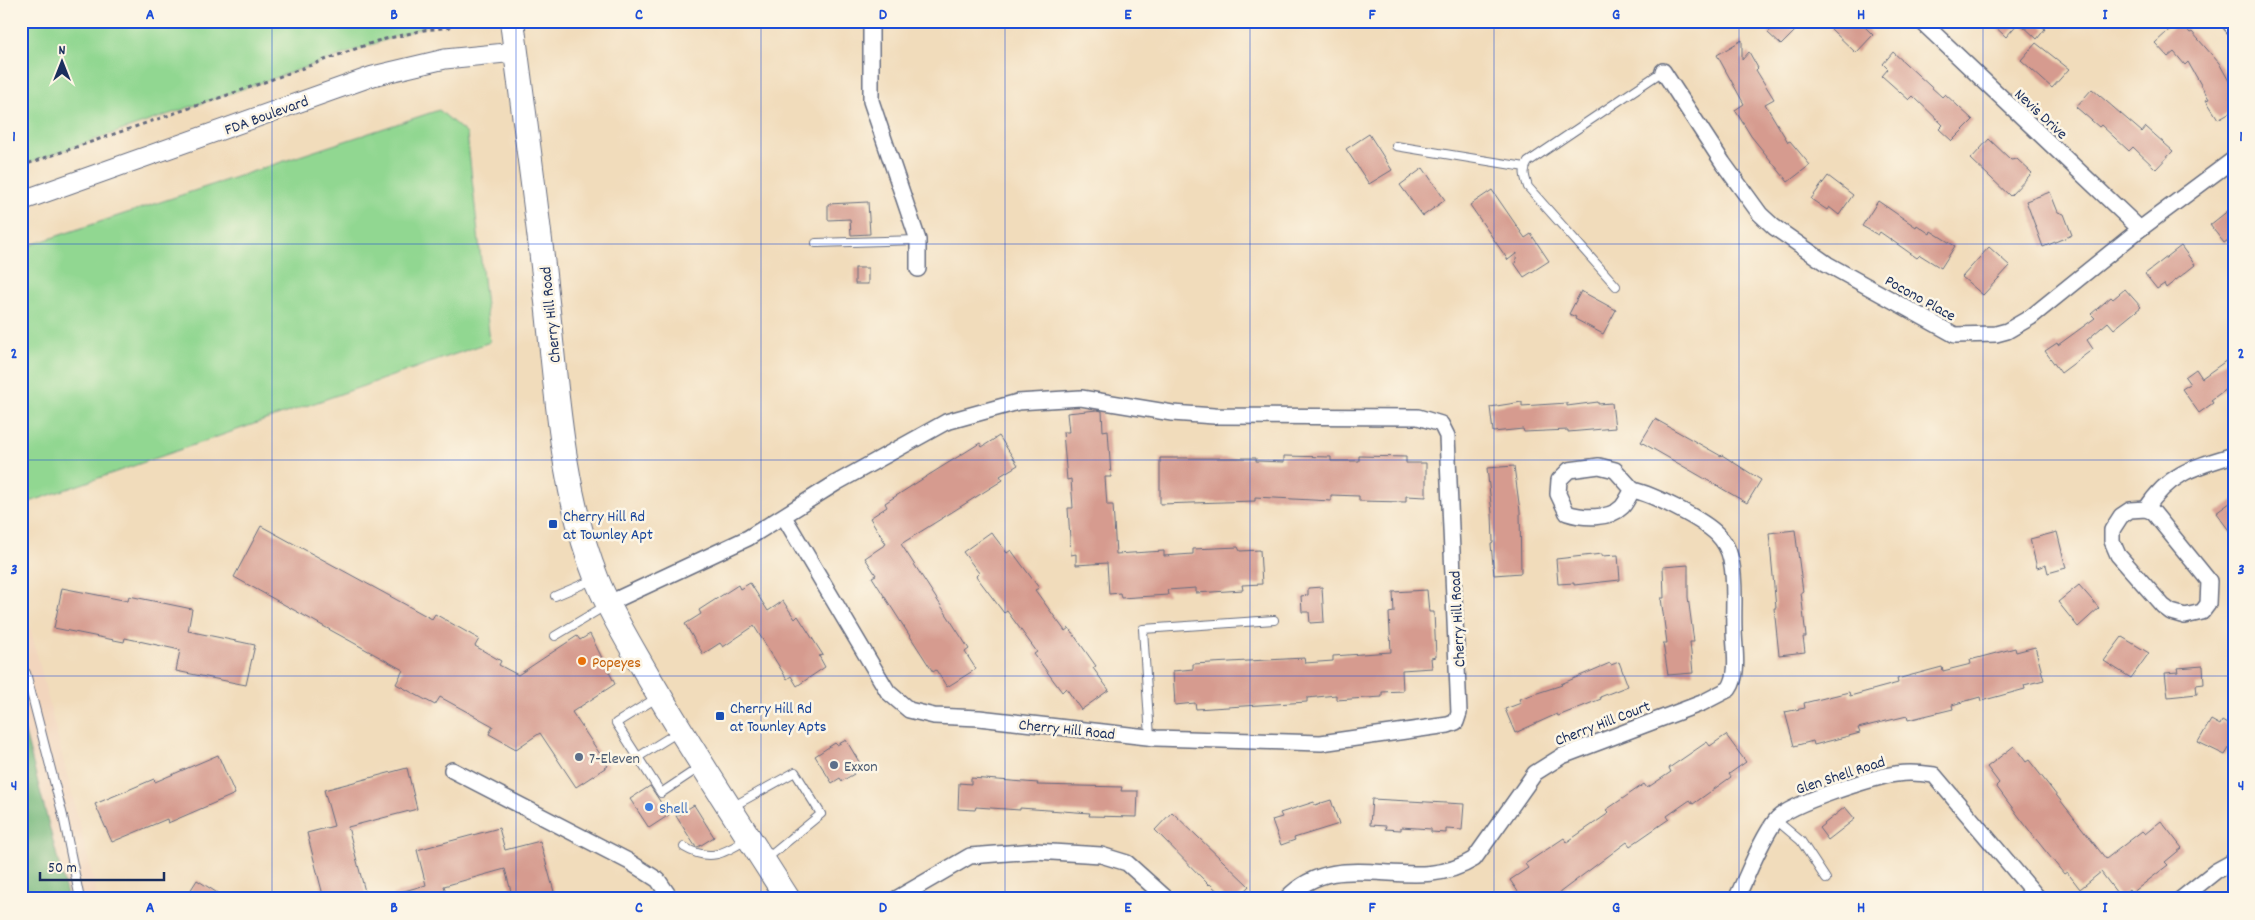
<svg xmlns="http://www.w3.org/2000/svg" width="2255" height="920" font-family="Dekko,sans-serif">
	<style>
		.built { fill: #f2d5bd }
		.green { fill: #91d791; stroke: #568378 }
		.forest { fill: #74b87b; stroke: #48746c }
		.building { fill: #d69b8f }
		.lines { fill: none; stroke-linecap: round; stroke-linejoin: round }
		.service-casing { stroke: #666c7f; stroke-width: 10 }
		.minor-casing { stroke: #666c7f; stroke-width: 18 }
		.tertiary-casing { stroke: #666c7f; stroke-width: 21 }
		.primary-casing { stroke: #666c7f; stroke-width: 26 }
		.path { stroke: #666c7f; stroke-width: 3; stroke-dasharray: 4 4; stroke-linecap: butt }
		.service { stroke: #fff; stroke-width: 8 }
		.minor { stroke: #fff; stroke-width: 15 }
		.tertiary { stroke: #fff; stroke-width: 19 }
		.primary { stroke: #fff; stroke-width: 24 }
		.grid { fill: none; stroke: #1d4ed8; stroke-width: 1; stroke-opacity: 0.55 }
		.transit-dot { fill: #1a4fb4; stroke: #fcf5e5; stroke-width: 2 }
		.food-dot { fill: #e8710a; stroke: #fcf5e5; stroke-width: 2 }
		.service-dot { fill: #5c6f8a; stroke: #fcf5e5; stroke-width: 2 }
		.shop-dot { fill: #3f7fe0; stroke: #fcf5e5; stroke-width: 2 }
		.labels { text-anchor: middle; stroke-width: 5; stroke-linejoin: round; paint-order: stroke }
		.street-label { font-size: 16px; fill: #1b2f5e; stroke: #fcf5e5 }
		.transit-label { font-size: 16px; fill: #164399; stroke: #fcf5e5; text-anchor: start }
		.food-label { font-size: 16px; fill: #c56008; stroke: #fcf5e5; text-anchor: start }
		.service-label { font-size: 16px; fill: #4e5e75; stroke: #fcf5e5; text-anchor: start }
		.shop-label { font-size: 16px; fill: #366cbe; stroke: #fcf5e5; text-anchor: start }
		.neatline { fill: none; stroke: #1d4ed8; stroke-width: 2 }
		.grid-label { font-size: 16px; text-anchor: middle; font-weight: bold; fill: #1d4ed8 }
	</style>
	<rect width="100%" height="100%" fill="#fcf5e5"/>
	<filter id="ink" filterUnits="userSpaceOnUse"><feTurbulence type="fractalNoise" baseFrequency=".02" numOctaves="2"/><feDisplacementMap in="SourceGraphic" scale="10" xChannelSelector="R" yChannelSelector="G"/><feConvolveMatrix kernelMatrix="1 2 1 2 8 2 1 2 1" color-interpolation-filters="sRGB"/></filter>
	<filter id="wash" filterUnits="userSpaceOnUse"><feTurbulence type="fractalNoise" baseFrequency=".0096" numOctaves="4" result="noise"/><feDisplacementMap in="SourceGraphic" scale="20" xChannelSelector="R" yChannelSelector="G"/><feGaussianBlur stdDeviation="1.12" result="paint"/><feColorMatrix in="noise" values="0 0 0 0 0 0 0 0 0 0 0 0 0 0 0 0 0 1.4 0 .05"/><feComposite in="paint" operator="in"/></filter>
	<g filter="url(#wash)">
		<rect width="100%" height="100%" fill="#f1dcbb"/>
		<polygon class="built" points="21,591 98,899 21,899"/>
		<g class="green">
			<polygon points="21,21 441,21 21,165"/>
			<polygon points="439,110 467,134 490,342 21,505 21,248"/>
		</g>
		<polygon class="forest" points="21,717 68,899 21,899"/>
		<g id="blocks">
			<g class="building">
				<polygon points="1778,21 1785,21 1795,31 1781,45 1768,33"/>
				<polygon points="1837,21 1859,21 1873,35 1856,53 1831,29"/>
				<polygon points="1989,21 2036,21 2045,29 2037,39 2019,22 2006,37"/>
				<polygon points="2179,21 2190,33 2192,32 2219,63 2234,90 2234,110 2218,119 2206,100 2209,99 2188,62 2185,65 2174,52 2168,57 2155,43"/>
				<polygon points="1742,40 1742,60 1749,52 1758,68 1756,70 1774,99 1765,104 1788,142 1790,141 1810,165 1788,182 1751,136 1735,110 1744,104 1717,55"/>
				<polygon points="2036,43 2069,69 2052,88 2021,60"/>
				<polygon points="1893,52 1942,97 1945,94 1973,120 1952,141 1939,129 1943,125 1913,96 1909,100 1882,76 1888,69 1883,64"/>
				<polygon points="2092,89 2142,132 2146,127 2173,151 2156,169 2133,147 2129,151 2101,125 2099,127 2076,107"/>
				<polygon points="1369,134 1392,170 1369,184 1346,149"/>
				<polygon points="1989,139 2011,160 2017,159 2032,173 2010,196 1971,159"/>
				<polygon points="1423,168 1445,200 1423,216 1400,185"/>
				<polygon points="1828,176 1853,195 1839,215 1829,207 1827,210 1811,199"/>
				<polygon points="1492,190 1525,238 1531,234 1549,261 1524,277 1515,264 1517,253 1508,260 1470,205"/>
				<polygon points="2050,192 2058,212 2064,214 2072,235 2043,247 2026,201"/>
				<polygon points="1878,201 1916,227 1917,225 1930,234 1931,231 1955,246 1941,268 1920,255 1917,258 1880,232 1878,235 1862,226"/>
				<polygon points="868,202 870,234 851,235 850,219 828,220 828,204"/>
				<polygon points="2234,206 2234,236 2224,243 2210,225"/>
				<polygon points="2181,246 2195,265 2166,288 2164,284 2157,289 2145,274"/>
				<polygon points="1989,247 2010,266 1983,295 1962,277"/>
				<rect x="855" y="268" width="13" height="16"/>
				<polygon points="2125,289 2141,307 2114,329 2108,322 2087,340 2093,349 2061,373 2045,351 2057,343 2058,345 2095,318 2091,314 2111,297 2113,299"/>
				<polygon points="1581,291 1616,310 1603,334 1575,319 1576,317 1569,314"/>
				<polygon points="2234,355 2234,383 2211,400 2213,403 2199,413 2182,389 2190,384 2185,377 2196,369 2202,378"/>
				<polygon points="1522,402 1522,406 1567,403 1567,406 1598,402 1598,404 1612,403 1615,428 1568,432 1568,430 1524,432 1523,429 1493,432 1490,407"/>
				<polygon points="1097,410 1102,411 1103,431 1108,430 1111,477 1105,477 1107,505 1113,505 1116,554 1164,551 1164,556 1193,554 1193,549 1238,547 1240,551 1260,550 1262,584 1242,585 1243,590 1196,593 1196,588 1167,590 1168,595 1121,598 1120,593 1109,594 1107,563 1076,565 1076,554 1071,555 1068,508 1073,508 1071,479 1067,480 1063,432 1069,432 1067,413"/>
				<polygon points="1655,419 1721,456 1722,455 1761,480 1747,503 1641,442"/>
				<polygon points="999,436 1018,465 1000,476 1003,480 901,544 969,649 965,652 976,669 947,687 936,670 933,672 872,577 876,575 865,558 886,544 870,518 887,507 885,503 924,478 980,443 982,447"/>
				<polygon points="1284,456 1331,457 1331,461 1359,461 1359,456 1406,457 1406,463 1426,463 1426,497 1406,496 1406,502 1359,501 1359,496 1331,495 1331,501 1255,497 1255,501 1160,504 1160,458 1256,458 1256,461 1284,462"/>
				<polygon points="1514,466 1520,511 1521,573 1494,575 1491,544 1493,543 1492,513 1487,468"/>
				<polygon points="2234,500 2234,537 2216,513"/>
				<polygon points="261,526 432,619 435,614 479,639 475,646 501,661 499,665 518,675 577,636 580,640 590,634 615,684 572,712 608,766 576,787 540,733 516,749 489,734 493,726 440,697 435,705 396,684 403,670 234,577"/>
				<polygon points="1795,530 1803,592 1801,592 1806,637 1803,637 1805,652 1779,655 1774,608 1776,608 1769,533"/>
				<polygon points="991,532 1007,553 1011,550 1039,588 1035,590 1065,631 1069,628 1096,666 1093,668 1109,690 1081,710 1066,688 1062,692 1034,654 1037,652 1007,611 1004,613 976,576 979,573 963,552"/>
				<polygon points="2057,532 2066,568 2048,573 2046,565 2037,568 2030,539"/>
				<polygon points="1602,554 1602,556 1618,555 1620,580 1574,585 1574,583 1558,584 1556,559"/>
				<polygon points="1688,565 1688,597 1694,642 1690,642 1693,673 1668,675 1663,643 1667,643 1661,598 1664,598 1663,567"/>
				<polygon points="750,583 768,611 783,601 795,619 798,616 823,655 819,656 825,667 797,686 791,676 787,679 754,626 723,647 720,643 703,654 685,624 701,614 699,610 738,585 740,589"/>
				<polygon points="2079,585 2099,608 2078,627 2058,602"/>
				<polygon points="1322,587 1324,622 1310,623 1309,612 1302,612 1301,596 1308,595 1308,588"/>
				<polygon points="62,588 128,601 129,596 192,609 188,631 255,645 246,685 176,671 180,650 125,638 124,642 54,628"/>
				<polygon points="1427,590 1429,612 1434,612 1436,657 1431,658 1432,668 1402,670 1403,691 1382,692 1382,697 1336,700 1336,695 1307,698 1307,702 1196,709 1195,703 1175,705 1173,671 1193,669 1193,664 1304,658 1305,663 1333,661 1333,656 1391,652 1389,613 1394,612 1393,592"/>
				<polygon points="2122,637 2149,653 2131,678 2104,661"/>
				<polygon points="2035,647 2044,680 2024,685 2025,689 1981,701 1980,697 1952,705 1953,709 1908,720 1907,716 1858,728 1860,733 1814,745 1813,741 1794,746 1785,712 1805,708 1804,703 1849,692 1850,696 1898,683 1897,679 1942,667 1943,671 1971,664 1970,660 2015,648 2016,652"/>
				<polygon points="1619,662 1628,686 1600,697 1601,699 1558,716 1557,714 1515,733 1505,709 1521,703 1519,699 1562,685 1561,684 1610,663 1611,665"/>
				<polygon points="2203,666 2204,684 2196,685 2197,694 2168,697 2165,673 2178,672 2177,668"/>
				<polygon points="2211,720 2220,725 2222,721 2234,728 2234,740 2225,755 2198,742"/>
				<polygon points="1726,735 1746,762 1729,774 1731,777 1693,804 1690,800 1667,816 1669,819 1630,846 1627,842 1551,899 1523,899 1510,880 1528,868 1525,864 1564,838 1567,842 1609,813 1606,810 1644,784 1647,788 1671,772 1669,768 1707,742 1710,746"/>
				<polygon points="846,740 861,765 852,770 854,774 842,781 840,778 832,783 815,756 835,743 837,745"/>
				<polygon points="2014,746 2026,762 2029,760 2106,859 2142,831 2145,834 2161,821 2182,848 2165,862 2168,865 2132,893 2129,889 2120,897 2101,872 2080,889 2067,872 2064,874 2035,838 1996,786 1999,783 1987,767"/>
				<polygon points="218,755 235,794 168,823 167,819 112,842 95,804 154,779 155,782"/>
				<polygon points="407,768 417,809 348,827 367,899 324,899 307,833 334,826 324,790"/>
				<polygon points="971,778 1038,783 1037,785 1122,787 1121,791 1138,791 1137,817 1089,816 1090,813 1020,808 1020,810 976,807 975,810 958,809 959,783 971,784"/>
				<polygon points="650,786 669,815 649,828 630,799"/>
				<polygon points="1372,799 1464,804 1462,830 1446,829 1446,833 1431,832 1431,829 1401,827 1401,830 1385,829 1386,826 1370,825"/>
				<polygon points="1331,800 1339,824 1294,838 1295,840 1281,845 1272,820 1282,817 1280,813 1314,802 1315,805"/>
				<polygon points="694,805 714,837 698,847 695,846 676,816"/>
				<polygon points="1845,807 1855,819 1828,840 1819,828"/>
				<polygon points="1172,812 1249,886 1237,899 1226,899 1210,884 1209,885 1155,830"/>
				<polygon points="499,828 505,850 540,841 556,899 513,899 505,869 444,886 448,899 393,899 393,894 426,885 417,850"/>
				<polygon points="197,880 227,899 185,899"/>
			</g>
		</g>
	</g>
	<g filter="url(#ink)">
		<use href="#blocks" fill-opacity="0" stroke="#666c7f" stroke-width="1"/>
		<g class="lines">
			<defs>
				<g id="service">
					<polyline points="1396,146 1525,167"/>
					<polyline points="816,243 918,240"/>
					<path d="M1616 286 1528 187C1525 177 1522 171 1528 162L1663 71"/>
					<polyline points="555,596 595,579"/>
					<polyline points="555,636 605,606"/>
					<polyline points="21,671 26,673 63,816 80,899"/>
					<polyline points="658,697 616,723 661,793 700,767"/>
					<polyline points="1150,737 1143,629 1274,620"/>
					<polyline points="638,757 678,732"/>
					<polyline points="732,807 795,772 821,814 765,860"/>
					<polyline points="1776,820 1801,841 1826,879"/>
					<path d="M684 847C709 862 723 854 746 840"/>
				</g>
				<g id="minor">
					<polyline points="871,21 871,101 918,240 918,269"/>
					<polyline points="1921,21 2140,229"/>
					<polyline points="2228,21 2234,28"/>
					<polyline points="1663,71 1723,163 1760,214 1774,227 1827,264 1955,335 1996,334 2007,331 2031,317 2140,229 2234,159"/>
					<path d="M1599 466 1615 470 1633 490C1629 495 1626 503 1622 507 1609 520 1582 518 1567 513L1558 494 1559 480 1569 470Z"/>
					<polygon points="2146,509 2153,512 2209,581 2208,604 2202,612 2185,616 2171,612 2163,606 2118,555 2112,541 2112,530 2121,516 2130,510"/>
					<path d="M2146 509C2169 473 2194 467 2234 455"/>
					<polyline points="607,604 748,538 836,483 946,422 1018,402 1081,398 1172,413 1214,416 1418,417 1441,424 1447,436 1459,713 1456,722 1448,725 1321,743 1156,738 979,718 934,716 909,710 888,692 784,517"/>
					<polyline points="452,770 628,861 658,880 671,899"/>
					<polyline points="896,899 970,856 1035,851 1101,855 1127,863 1167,899"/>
					<path d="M1286 899C1340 842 1412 898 1474 859L1535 773 1562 756 1702 703 1729 689C1740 673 1734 648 1734 629 1733 607 1736 582 1731 560 1729 550 1724 541 1717 534 1702 519 1654 495 1633 490"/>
					<path d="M1736 899C1748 875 1760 841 1776 820 1788 804 1874 777 1896 774 1908 772 1921 773 1934 775L2039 899"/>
					<polyline points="2181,899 2216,871 2234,861"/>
				</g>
				<polyline id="tertiary" points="21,201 373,76 445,59 516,52"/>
				<path id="primary" d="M512 21C524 115 537 208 547 302 557 394 562 492 597 580 610 612 628 641 645 671 690 749 740 823 788 899"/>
			</defs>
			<use href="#service" class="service-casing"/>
			<use href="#minor" class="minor-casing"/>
			<use href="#tertiary" class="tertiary-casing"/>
			<use href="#primary" class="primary-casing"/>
			<polyline class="path" points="21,166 248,88 377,41 424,30 453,27"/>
			<use href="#service" class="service"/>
			<use href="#minor" class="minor"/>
			<use href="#tertiary" class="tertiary"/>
			<use href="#primary" class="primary"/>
		</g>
	</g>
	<path class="grid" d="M272 21V899M516 21V899M761 21V899M1005 21V899M1250 21V899M1494 21V899M1739 21V899M1983 21V899M21 244H2234M21 460H2234M21 676H2234"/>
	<g class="transit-dot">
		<rect x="548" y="519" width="10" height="10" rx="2.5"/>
		<rect x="715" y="711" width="10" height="10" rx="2.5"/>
	</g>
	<circle class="food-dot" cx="582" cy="661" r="5"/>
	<g class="service-dot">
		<circle cx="579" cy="757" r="5"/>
		<circle cx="834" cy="765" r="5"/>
	</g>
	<circle class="shop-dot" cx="649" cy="807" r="5"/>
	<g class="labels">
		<g class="street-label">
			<text transform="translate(2042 113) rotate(43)" y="6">Nevis Drive</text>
			<text transform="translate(266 114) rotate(-20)" y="6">FDA Boulevard</text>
			<text transform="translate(1921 297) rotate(29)" y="6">Pocono Place</text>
			<text transform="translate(549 315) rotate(-96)" y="6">Cherry Hill Road</text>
			<text transform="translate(1456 619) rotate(-93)" y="6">Cherry Hill Road</text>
			<text transform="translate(1602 722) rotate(-21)" y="6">Cherry Hill Court</text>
			<text transform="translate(1067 728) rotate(6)" y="6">Cherry Hill Road</text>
			<text transform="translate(1840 774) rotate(-18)" y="6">Glen Shell Road</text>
		</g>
		<g class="transit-label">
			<text x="563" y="521">Cherry Hill Rd<tspan x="563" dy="18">at Townley Apt</tspan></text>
			<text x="730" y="713">Cherry Hill Rd<tspan x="730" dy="18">at Townley Apts</tspan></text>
		</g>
		<g class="food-label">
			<text x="592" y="667">Popeyes</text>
		</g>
		<g class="service-label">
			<text x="589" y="763">7-Eleven</text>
			<text x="844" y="771">Exxon</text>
		</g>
		<g class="shop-label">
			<text x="659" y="813">Shell</text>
		</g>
	</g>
	<rect width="2255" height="920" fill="none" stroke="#fcf5e5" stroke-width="55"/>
	<g transform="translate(62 62)" stroke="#fcf5e5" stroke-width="4" paint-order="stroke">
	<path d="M0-4L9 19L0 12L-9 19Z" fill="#1b2f5e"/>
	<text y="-8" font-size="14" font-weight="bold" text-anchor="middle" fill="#1b2f5e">N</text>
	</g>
	<path d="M40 872v8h124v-8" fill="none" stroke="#1b2f5e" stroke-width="2.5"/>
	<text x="48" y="872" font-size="15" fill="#1b2f5e" stroke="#fcf5e5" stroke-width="4" paint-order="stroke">50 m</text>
	<rect x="28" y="28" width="2200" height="864" class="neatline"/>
	<g class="grid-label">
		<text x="150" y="19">A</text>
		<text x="394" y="19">B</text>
		<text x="639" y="19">C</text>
		<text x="883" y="19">D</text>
		<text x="1128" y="19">E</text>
		<text x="1372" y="19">F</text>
		<text x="1616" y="19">G</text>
		<text x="1861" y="19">H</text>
		<text x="2105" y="19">I</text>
		<text x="14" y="141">1</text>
		<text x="2241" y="141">1</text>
		<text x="14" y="358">2</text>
		<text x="2241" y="358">2</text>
		<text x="14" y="574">3</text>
		<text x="2241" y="574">3</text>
		<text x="14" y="790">4</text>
		<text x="2241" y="790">4</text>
		<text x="150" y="912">A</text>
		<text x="394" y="912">B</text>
		<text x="639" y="912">C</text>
		<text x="883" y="912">D</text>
		<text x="1128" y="912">E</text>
		<text x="1372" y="912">F</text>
		<text x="1616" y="912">G</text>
		<text x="1861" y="912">H</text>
		<text x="2105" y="912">I</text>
	</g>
</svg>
